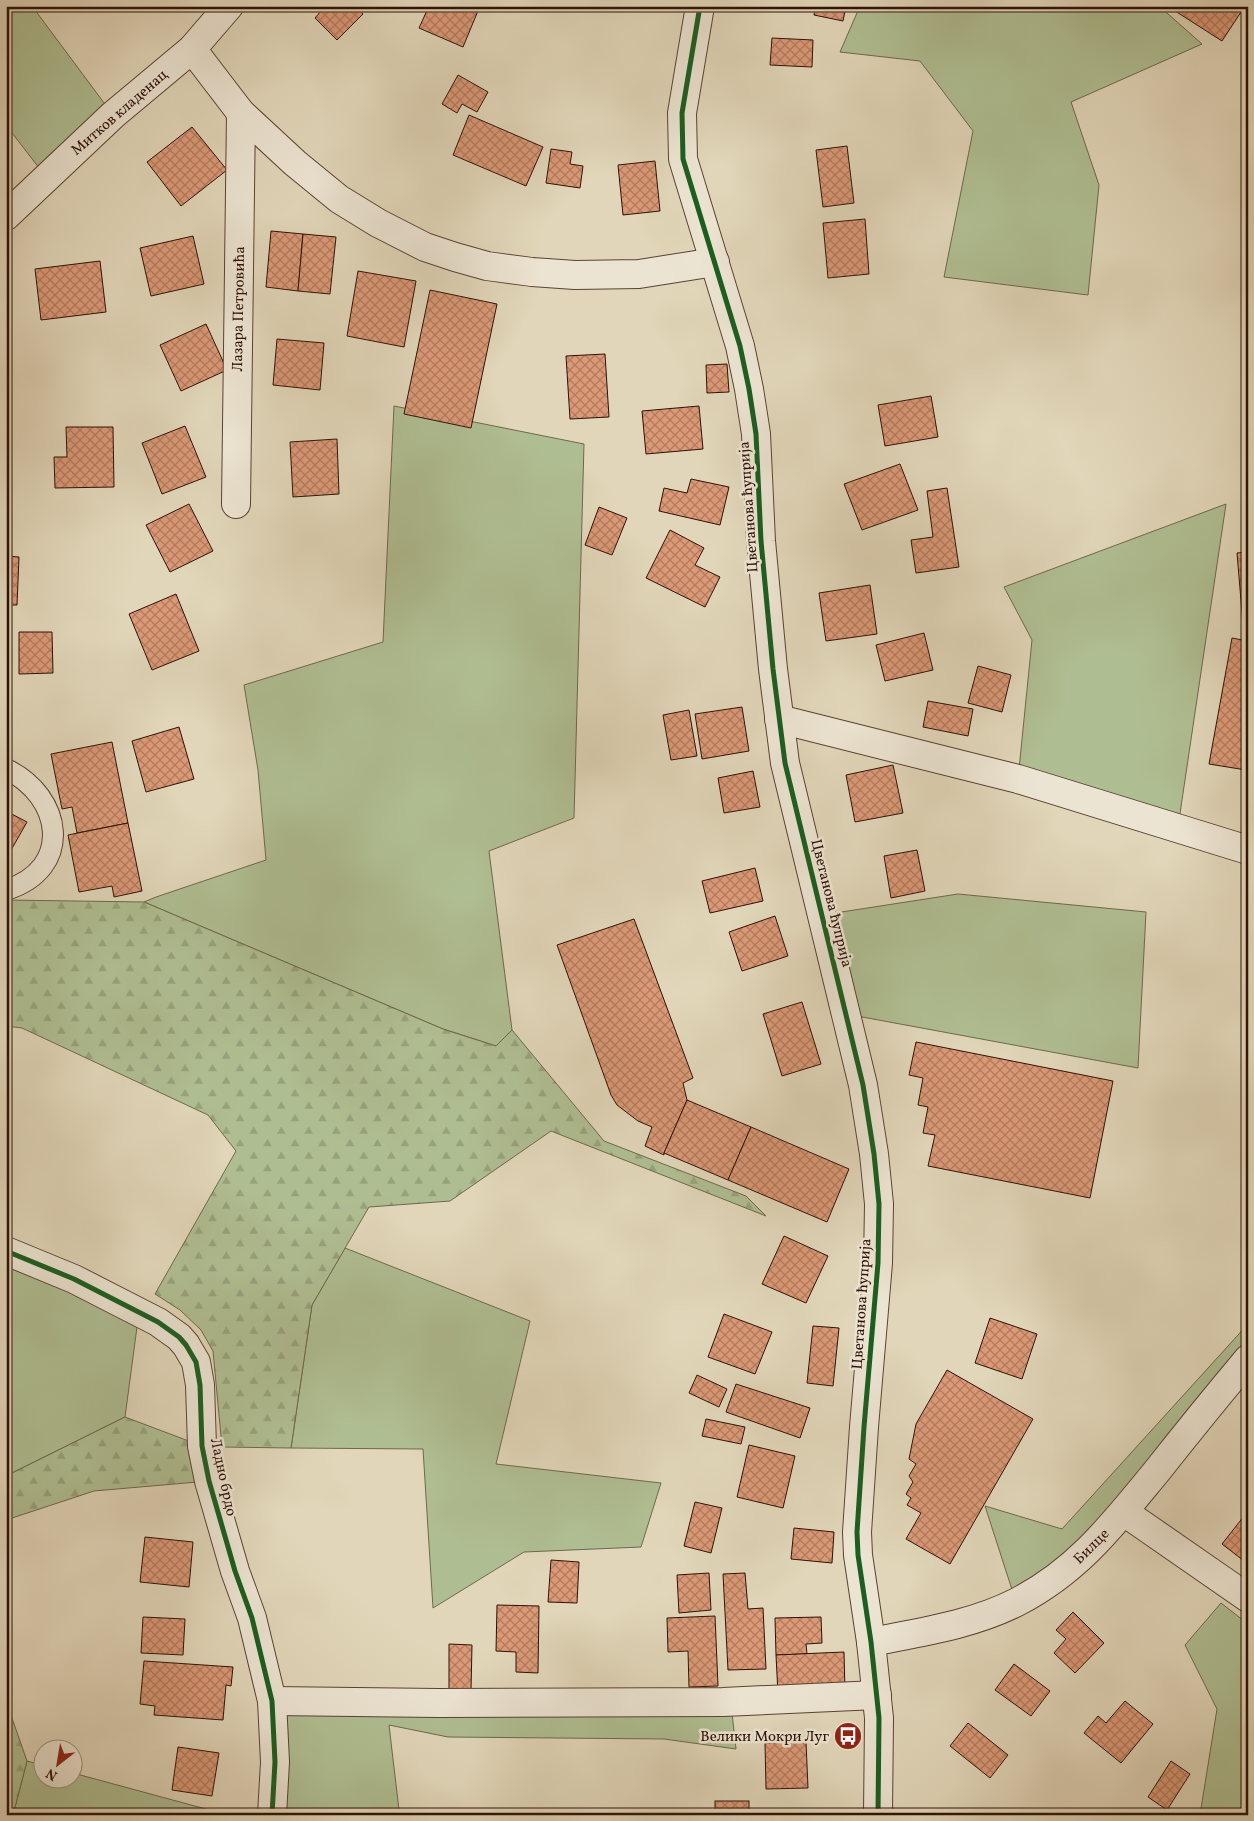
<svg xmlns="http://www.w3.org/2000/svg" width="1254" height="1821" font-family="Vollkorn,serif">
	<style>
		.grass { fill: #afbe92; stroke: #6e684c }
		.forest { fill: url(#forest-firs); stroke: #6e684c }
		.building { fill: url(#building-cross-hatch); stroke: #2e1106 }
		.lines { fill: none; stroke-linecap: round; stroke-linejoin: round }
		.service-casing { stroke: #5b4233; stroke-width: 22 }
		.minor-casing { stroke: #5b4233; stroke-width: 30 }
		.tertiary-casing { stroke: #5b4233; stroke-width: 30 }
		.service { stroke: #ece4d2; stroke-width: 20 }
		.minor { stroke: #ece4d2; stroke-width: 28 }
		.tertiary { stroke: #ece4d2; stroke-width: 28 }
		.cycleway-casing { stroke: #ece4d2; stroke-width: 8 }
		.cycleway { stroke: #1b5e20; stroke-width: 5 }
		.labels { text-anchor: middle; stroke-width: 5; stroke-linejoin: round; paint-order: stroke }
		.street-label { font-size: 15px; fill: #2e1106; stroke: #ece4d2 }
		.poi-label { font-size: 15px; fill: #2e1106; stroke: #ece4d2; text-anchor: end }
	</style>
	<defs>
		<pattern id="forest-firs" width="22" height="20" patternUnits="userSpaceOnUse" patternTransform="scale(1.25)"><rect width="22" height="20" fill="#afbe92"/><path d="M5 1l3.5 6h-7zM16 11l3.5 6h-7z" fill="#97a27c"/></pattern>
		<pattern id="building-cross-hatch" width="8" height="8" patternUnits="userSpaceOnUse" patternTransform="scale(1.25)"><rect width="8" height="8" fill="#db9976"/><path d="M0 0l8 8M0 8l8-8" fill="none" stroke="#b27b5f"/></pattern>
	</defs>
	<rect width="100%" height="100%" fill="#e1d6b9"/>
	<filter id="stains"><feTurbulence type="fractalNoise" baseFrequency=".004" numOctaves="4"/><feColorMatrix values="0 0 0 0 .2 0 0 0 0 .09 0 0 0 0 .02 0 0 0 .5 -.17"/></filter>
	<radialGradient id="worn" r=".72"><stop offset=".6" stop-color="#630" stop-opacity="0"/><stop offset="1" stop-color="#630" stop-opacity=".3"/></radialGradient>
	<g class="grass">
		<polygon points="6,6 32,6 113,115 46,177 6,125"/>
		<polygon points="860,6 1159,6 1202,44 1071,102 1099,185 1088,295 944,277 973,131 920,61 840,52"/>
		<polygon points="394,406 584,444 574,818 489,851 512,1030 496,1046 443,1029 144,902 156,897 266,860 258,770 244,685 383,642"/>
		<polygon points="1226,504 1178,827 1018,779 1032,640 1004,587"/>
		<polygon points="958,894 1146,912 1138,1068 846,1014 822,915"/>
		<polygon points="345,1248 530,1321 496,1464 661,1483 641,1547 524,1552 433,1608 423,1449 291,1448 312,1305"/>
		<polygon points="6,1251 139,1312 125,1417 12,1473 6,1473"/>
		<polygon points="1248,1324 1248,1359 1147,1483 1016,1602 985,1506 1062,1529"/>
		<polygon points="1221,1603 1248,1624 1248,1815 1200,1815 1217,1709 1185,1645"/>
		<polygon points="272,1701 732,1713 736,1749 664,1739 448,1737 389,1725 399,1810 414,1815 270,1815"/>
		<polygon points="27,1761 42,1765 42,1778 72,1778 73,1773 228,1815 13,1815"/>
	</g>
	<g class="forest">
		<polygon points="6,900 144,902 443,1029 496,1046 512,1030 604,1141 746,1196 766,1216 551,1131 450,1201 369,1207 312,1305 291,1448 222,1447 213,1351 201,1330 180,1310 155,1294 236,1151 208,1115 22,1028 6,1026"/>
		<polygon points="125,1417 202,1446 209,1481 94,1491 6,1520 6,1473 12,1473"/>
		<polygon points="6,1701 27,1761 13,1815 6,1815"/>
	</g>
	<g class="building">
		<polygon points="318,6 355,6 363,14 337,40 315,18 322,10"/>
		<polygon points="429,6 480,6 463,47 419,28"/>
		<polygon points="815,6 846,6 843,21 814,15"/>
		<polygon points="1174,6 1245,6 1222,41 1172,9"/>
		<polygon points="772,38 813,40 812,67 770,65"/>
		<polygon points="458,75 488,92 477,112 462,104 457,113 442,104"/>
		<polygon points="469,115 543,147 526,186 453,155"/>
		<polygon points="192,127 227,170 181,206 147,162"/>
		<polygon points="847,146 854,203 823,207 816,150"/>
		<polygon points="551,149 572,152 570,164 583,166 580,188 546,183"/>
		<polygon points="655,161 660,211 623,215 618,165"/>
		<polygon points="865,219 869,274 828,278 823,223"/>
		<polygon points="271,231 303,234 298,291 266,287"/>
		<polygon points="303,234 336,237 330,294 298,291"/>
		<polygon points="193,236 204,284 151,296 140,248"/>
		<polygon points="100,261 106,312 41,320 35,269"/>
		<polygon points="358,271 416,281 404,347 347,336"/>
		<polygon points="430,290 497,304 471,428 404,414"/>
		<polygon points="206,324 227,370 181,391 160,345"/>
		<polygon points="277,339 324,343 320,390 273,385"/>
		<polygon points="605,354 609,417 570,419 566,356"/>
		<polygon points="727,364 729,392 707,393 706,365"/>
		<polygon points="931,396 938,437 885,446 878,405"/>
		<polygon points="699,406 703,449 646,454 642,411"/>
		<polygon points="185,426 206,477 162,494 142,443"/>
		<polygon points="66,427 113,427 114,487 55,488 54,457 67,457"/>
		<polygon points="337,439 339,494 293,497 290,442"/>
		<polygon points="900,464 918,510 862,530 844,484"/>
		<polygon points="691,479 729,487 720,525 659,511 664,488 687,493"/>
		<polygon points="947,488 959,567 916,573 911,540 933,537 927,491"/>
		<rect x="6" y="499" width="4" height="47"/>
		<polygon points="189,504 213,551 170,572 146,525"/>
		<polygon points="599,507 627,518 612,555 585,545"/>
		<polygon points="670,530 704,548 695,565 720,577 705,607 646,578"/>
		<polygon points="1248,552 1248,636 1244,637 1237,553"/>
		<polygon points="6,556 19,557 17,605 6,605"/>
		<polygon points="870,585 877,634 826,641 819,593"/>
		<polygon points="176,594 199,651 152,670 129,614"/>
		<polygon points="19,632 52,632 53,673 19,674"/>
		<polygon points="924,633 933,670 885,681 876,645"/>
		<polygon points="1232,638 1248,641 1248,763 1246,770 1209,764"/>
		<polygon points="978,666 1011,675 1002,712 968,703"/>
		<polygon points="928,701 973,709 968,736 923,727"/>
		<polygon points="742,707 749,751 702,759 695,714"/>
		<polygon points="689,710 697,756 671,760 663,715"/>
		<polygon points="179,727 194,779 146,792 132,741"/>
		<polygon points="112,742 128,823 77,833 72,807 62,809 51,754"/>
		<polygon points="893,765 903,813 855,822 846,775"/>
		<polygon points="753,771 760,807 724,813 718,778"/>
		<polygon points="6,811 27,822 6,859"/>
		<polygon points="128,823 142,891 114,897 112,886 79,892 68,835"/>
		<polygon points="917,850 925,891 891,898 884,856"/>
		<polygon points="755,868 763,901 710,913 702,881"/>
		<polygon points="775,916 788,956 742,971 729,932"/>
		<polygon points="634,919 693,1078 683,1083 687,1100 664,1153 664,1155 645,1146 652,1127 638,1121 617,1105 611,1095 557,945"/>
		<polygon points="802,1002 821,1064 782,1076 763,1014"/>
		<polygon points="916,1042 1113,1081 1090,1198 928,1166 935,1135 923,1133 928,1107 918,1105 923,1078 909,1075"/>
		<polygon points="687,1100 751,1127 728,1180 664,1153"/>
		<polygon points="751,1127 849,1169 827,1222 728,1180"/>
		<polygon points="784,1236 828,1256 806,1303 762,1284"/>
		<polygon points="724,1314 772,1332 755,1374 708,1357"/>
		<polygon points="990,1318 1037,1334 1022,1379 975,1363"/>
		<polygon points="813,1326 839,1328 833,1386 807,1383"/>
		<polygon points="947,1370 1033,1419 950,1564 906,1539 921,1513 907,1505 911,1498 906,1494 913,1482 909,1476 916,1464 909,1459 916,1424"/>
		<polygon points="697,1375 727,1389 719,1407 689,1393"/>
		<polygon points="736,1384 810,1408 800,1438 726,1412"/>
		<polygon points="706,1419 745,1427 741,1444 702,1436"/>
		<polygon points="749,1445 795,1456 783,1508 737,1497"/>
		<polygon points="695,1502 722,1508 711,1553 684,1546"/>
		<polygon points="1248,1511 1248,1564 1222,1544"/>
		<polygon points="794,1528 834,1532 832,1563 791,1559"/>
		<polygon points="145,1537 193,1542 189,1587 140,1582"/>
		<polygon points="551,1560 579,1562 577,1603 548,1602"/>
		<polygon points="709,1573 711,1610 679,1613 677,1575"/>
		<polygon points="745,1573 748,1609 763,1608 766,1669 728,1670 723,1574"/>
		<polygon points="497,1605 539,1606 538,1673 516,1672 516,1652 496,1651"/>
		<polygon points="1073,1612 1104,1643 1075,1673 1054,1653 1066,1639 1056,1630"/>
		<polygon points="715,1616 718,1686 689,1687 688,1651 668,1652 667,1618"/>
		<polygon points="143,1617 185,1619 183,1655 141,1653"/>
		<polygon points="821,1617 822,1643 806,1644 807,1654 776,1655 775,1618"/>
		<polygon points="449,1644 472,1645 471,1690 449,1690"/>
		<polygon points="844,1652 845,1692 778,1694 776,1655"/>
		<polygon points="144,1661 233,1667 231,1686 226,1685 223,1720 154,1715 155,1706 140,1704"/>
		<polygon points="1014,1664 1050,1691 1031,1716 995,1690"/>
		<polygon points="1125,1701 1153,1724 1121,1763 1084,1733 1098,1716 1106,1723"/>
		<polygon points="968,1723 1008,1755 990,1778 950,1746"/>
		<polygon points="806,1742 808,1788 766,1789 765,1743"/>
		<polygon points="178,1747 219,1753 212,1796 172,1790"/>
		<polygon points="1171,1761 1190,1774 1167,1810 1148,1797"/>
		<rect x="715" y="1801" width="34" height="14"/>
	</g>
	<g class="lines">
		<defs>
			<path id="service" d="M6 769C63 796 74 869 6 890"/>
			<g id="minor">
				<polyline points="192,49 241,113 295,163 339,199 378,223 425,247 455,257 487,266 532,272 575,275 639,274 715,262"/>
				<polyline points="6,216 113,115 192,49 229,6"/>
				<polyline points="236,504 241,113"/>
				<polyline points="779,719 1018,779 1248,850"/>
				<polyline points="6,1251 74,1279 158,1322 179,1337 186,1345 196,1362 200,1385 202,1446 209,1481 235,1571 252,1618 272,1701 275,1762 272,1815"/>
				<polyline points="1124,1512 1248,1598"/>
				<path d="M871 1642C921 1632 972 1625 1017 1602 1079 1570 1114 1523 1157 1471 1187 1433 1217 1396 1248 1359"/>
				<polyline points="272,1701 438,1703 723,1702 877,1695"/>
			</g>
			<polyline id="tertiary" points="700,6 682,113 683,159 740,346 749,389 756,434 761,541 773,669 785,763 863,1085 874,1154 879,1204 878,1263 864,1427 857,1532 858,1555 871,1642 879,1718 878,1815"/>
		</defs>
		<use href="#service" class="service-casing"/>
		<use href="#minor" class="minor-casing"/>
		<use href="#tertiary" class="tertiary-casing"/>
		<use href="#service" class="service"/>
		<use href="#minor" class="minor"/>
		<use href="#tertiary" class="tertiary"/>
		<defs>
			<g id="cycleway">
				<polyline points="700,6 682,113 683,159 740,346 749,389 756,434 761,541 773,669 785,763 863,1085 874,1154 879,1204 878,1263 864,1427 857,1532 858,1555 871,1642 879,1718 878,1815"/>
				<polyline points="6,1251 74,1279 158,1322 179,1337 186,1345 196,1362 200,1385 202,1446 209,1481 235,1571 252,1618 272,1701 275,1762 272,1815"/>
			</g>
		</defs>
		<use href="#cycleway" class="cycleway-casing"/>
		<use href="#cycleway" class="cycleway"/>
	</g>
	<defs>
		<symbol id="bus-disc" viewBox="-11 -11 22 22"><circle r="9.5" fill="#8f2418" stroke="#ece4d2"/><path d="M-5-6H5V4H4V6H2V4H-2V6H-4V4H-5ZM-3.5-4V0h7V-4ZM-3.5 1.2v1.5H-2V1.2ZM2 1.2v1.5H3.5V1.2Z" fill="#fff"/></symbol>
	</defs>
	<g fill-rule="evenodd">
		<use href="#bus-disc" x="832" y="1720" width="32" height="32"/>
	</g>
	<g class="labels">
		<g class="street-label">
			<text transform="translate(119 112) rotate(-41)" y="5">Митков кладенац</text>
			<text transform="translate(238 309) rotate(-89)" y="5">Лазара Петровића</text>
			<text transform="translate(748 507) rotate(-94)" y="5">Цветанова ћуприја</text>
			<text transform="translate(832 903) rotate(76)" y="5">Цветанова ћуприја</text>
			<text transform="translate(861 1304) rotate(-86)" y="5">Цветанова ћуприја</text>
			<text transform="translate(224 1477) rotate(78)" y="5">Ладно брдо</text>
			<text transform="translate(1091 1546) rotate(-45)" y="5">Билце</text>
		</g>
		<g class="poi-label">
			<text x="829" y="1741">Велики Мокри Луг</text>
		</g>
	</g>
	<rect width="1254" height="1821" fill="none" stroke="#e1d6b9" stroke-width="25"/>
	<rect x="8" y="8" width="1239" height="1806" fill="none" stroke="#2e1106" stroke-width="2.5"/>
	<rect x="12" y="12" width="1229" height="1796" fill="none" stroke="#2e1106"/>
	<g transform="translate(58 1764) rotate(211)"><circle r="24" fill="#ece4d2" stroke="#a09080"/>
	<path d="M0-4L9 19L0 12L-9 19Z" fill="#8f2418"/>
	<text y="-8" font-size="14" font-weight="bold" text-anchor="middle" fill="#2e1106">N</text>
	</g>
	<rect width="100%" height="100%" filter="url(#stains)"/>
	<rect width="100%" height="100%" fill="url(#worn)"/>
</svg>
